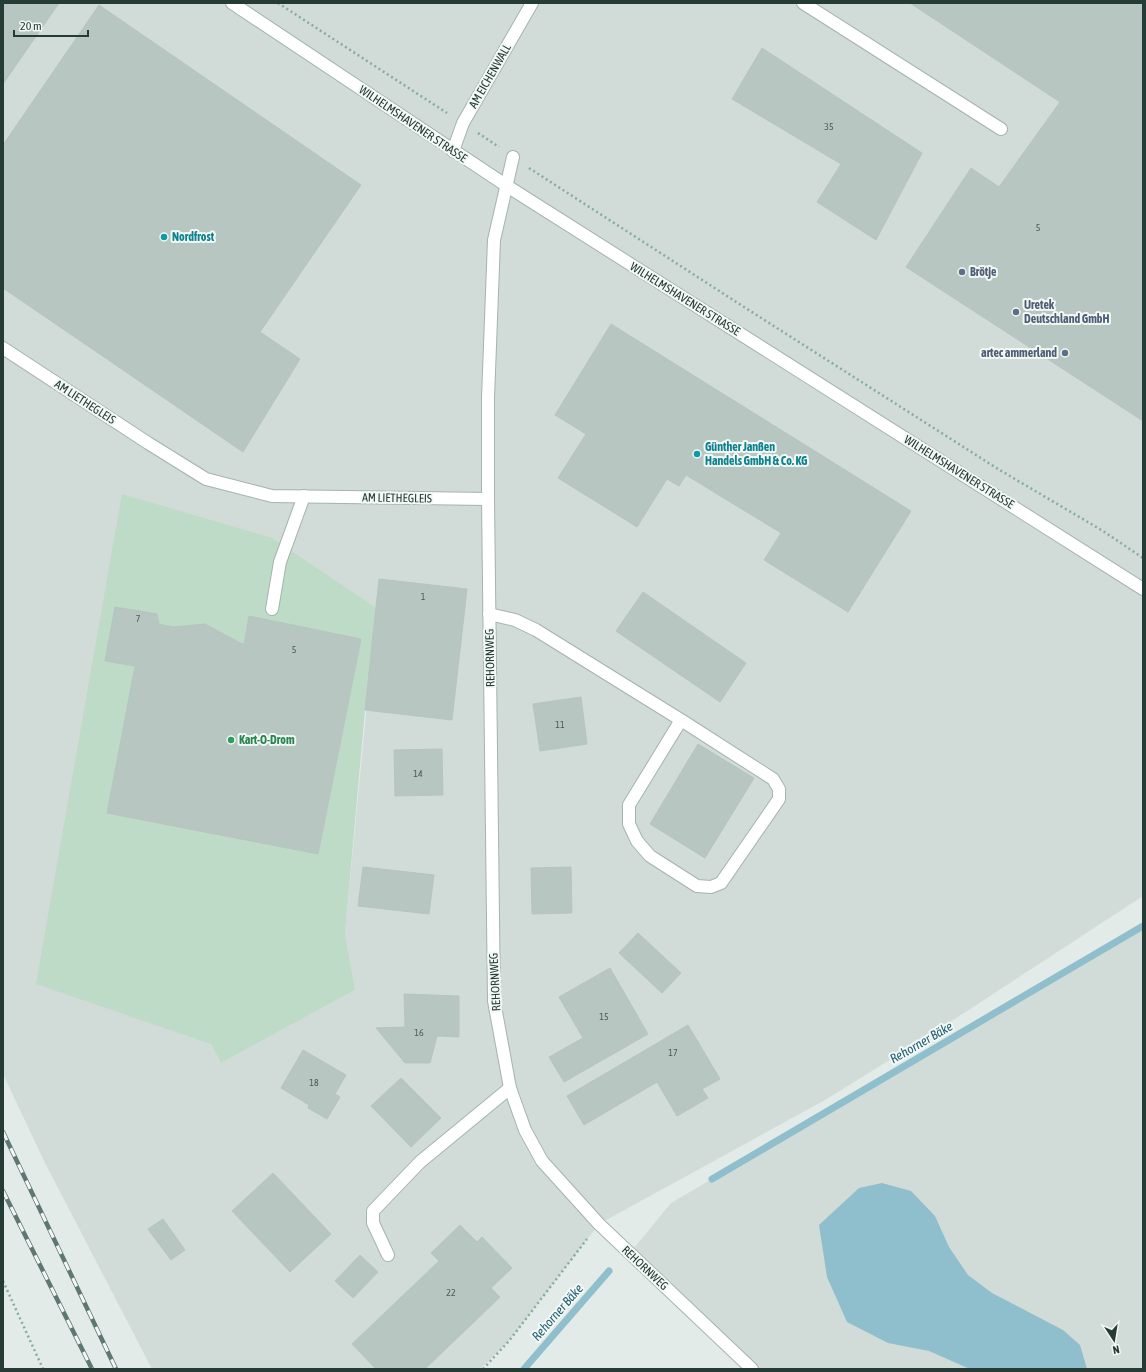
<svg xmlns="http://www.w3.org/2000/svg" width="1146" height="1372" font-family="'Asap Condensed',sans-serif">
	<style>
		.built { fill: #d1dbd7; fill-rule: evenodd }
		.green { fill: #bddbc7 }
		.water { fill: #8fbfcc }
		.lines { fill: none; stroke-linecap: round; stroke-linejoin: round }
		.stream { stroke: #8fbfcc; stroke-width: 7 }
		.building { fill: #b8c6c1; stroke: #b6c5bf }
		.minor-casing { stroke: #a6b3af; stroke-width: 14 }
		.path { stroke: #86aca2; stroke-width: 2.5; stroke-dasharray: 2 3; stroke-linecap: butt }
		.minor { stroke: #fff; stroke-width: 12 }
		.rail-casing { stroke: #5e7772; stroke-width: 4.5 }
		.rail { stroke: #f3f8f6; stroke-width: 3; stroke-dasharray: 9; stroke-linecap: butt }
		.culture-dot { fill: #0f9aa8; stroke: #f3f8f6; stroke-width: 1.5 }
		.service-dot { fill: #5c6f8a; stroke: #f3f8f6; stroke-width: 1.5 }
		.leisure-dot { fill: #2e9e5b; stroke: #f3f8f6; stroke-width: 1.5 }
		.labels { text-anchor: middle; stroke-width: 4; stroke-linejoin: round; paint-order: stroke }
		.number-label { font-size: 10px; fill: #495e59 }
		.street-label { font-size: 12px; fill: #243b36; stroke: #f3f8f6 }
		.culture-label { font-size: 12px; font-weight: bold; fill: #0d838f; stroke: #f3f8f6; text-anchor: start }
		.service-label { font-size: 12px; font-weight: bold; fill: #4e5e75; stroke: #f3f8f6; text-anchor: start }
		.leisure-label { font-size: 12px; font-weight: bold; fill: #27864d; stroke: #f3f8f6; text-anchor: start }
		.water-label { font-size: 13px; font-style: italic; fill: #236172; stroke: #f3f8f6 }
	</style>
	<rect width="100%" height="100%" fill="#e3ebe8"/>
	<g class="built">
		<path d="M3 3H1143V896L935 1032 825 1100 599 1224 509 1341 480 1369H152L44 1161 3 1074ZM376 609 345 933 355 990 221 1063 211 1044Z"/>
		<polygon points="1143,926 1143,1369 752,1369 630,1253 671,1203"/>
	</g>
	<polygon class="green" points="122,494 272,538 376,608 365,710 345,933 355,990 221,1063 211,1044 36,984"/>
	<polygon class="water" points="882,1183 911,1191 935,1216 949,1247 968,1275 992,1293 1063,1330 1080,1345 1087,1369 970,1369 929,1351 888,1343 847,1322 827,1277 819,1225 859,1188"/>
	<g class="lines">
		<g class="stream">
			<polyline points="712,1179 1143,926"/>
			<polyline points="524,1369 609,1271"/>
		</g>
	</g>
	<g class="building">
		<polygon points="3,3 59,3 3,84"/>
		<polygon points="910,3 1143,3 1143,421 906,267 971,168 999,187 1060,102"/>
		<polygon points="99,5 361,185 260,332 300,359 243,452 3,288 3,145"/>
		<polygon points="762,48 922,153 876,240 817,202 841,164 732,99"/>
		<polygon points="611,324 911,511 848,612 764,560 781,533 686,475 679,486 667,479 637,527 558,478 586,434 555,415"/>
		<polygon points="379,579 467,589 452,720 365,710"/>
		<polygon points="643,592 746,663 720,702 616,631"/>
		<polygon points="115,607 157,614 159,624 173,627 205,624 244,645 249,616 361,639 318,854 107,813 135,666 105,661"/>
		<polygon points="581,697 587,744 540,751 533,704"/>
		<polygon points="698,744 754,778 705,858 650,824"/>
		<polygon points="442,749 443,795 395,796 394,750"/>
		<polygon points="363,867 434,875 429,914 358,906"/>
		<polygon points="571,867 572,913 532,914 531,868"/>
		<polygon points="638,933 681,973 662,993 619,953"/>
		<polygon points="610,968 648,1034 564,1082 549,1057 583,1038 559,997"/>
		<polygon points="404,994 459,996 459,1037 437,1036 430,1063 405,1063 376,1028 405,1027"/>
		<polygon points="688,1025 720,1079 702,1089 708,1098 677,1116 657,1082 584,1125 567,1096"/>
		<polygon points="303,1050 346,1075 335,1094 340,1097 327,1119 308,1108 309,1105 281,1088"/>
		<polygon points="401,1078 441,1118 411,1147 371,1106"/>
		<polygon points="273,1173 331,1234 290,1272 232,1211"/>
		<polygon points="163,1219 185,1250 171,1260 148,1229"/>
		<polygon points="460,1225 477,1242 482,1237 512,1268 491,1288 500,1297 425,1369 376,1369 352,1344 439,1261 431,1253"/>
		<polygon points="360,1255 378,1272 353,1298 335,1281"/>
	</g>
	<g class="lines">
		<defs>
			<g id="minor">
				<polyline points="232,3 507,186 1143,589"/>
				<polyline points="803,3 1001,129"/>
				<polyline points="453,151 463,123 532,3"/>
				<polyline points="3,348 148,443 206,479 272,496 488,499 488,398 494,240 513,157"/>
				<polyline points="488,499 494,1001 510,1088 525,1130 542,1161 599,1224 752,1369"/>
				<polyline points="272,609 280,562 304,496"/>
				<polyline points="489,614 515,620 536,630 681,720 629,805 629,824 637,841 650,856 697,886 711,887 721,883 779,799 779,789 773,779 681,720"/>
				<polyline points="388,1255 373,1223 373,1211 420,1162 510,1088"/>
			</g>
		</defs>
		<use href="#minor" class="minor-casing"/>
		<g class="path">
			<polyline points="278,3 447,113"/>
			<polyline points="478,133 499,147"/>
			<polyline points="529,168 744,307 998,469 1103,531 1143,558"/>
			<polyline points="3,1281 43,1369"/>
			<polyline points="483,1369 509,1341 587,1239"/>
		</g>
		<use href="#minor" class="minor"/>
		<defs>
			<g id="rail">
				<polyline points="3,1132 116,1369"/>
				<polyline points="3,1191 92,1369"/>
			</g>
		</defs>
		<use href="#rail" class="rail-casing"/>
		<use href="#rail" class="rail"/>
	</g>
	<g class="culture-dot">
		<circle cx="164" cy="237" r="4"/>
		<circle cx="697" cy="454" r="4"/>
	</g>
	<g class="service-dot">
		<circle cx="962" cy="272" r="4"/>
		<circle cx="1016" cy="312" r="4"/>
		<circle cx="1065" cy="353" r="4"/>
	</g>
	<circle class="leisure-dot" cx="231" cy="740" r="4"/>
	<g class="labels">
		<g class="number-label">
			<text x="829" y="130">35</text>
			<text x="1038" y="231">5</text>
			<text x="423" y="600">1</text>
			<text x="138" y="622">7</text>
			<text x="294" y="653">5</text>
			<text x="560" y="728">11</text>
			<text x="418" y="777">14</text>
			<text x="604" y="1020">15</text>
			<text x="419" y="1036">16</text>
			<text x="673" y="1056">17</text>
			<text x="314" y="1086">18</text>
			<text x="451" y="1296">22</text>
		</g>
		<g class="street-label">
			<text transform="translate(490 76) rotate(-60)" y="4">AM EICHENWALL</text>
			<text transform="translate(413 124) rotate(34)" y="4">WILHELMSHAVENER STRASSE</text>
			<text transform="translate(685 299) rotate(32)" y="4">WILHELMSHAVENER STRASSE</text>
			<text transform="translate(85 402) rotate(33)" y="4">AM LIETHEGLEIS</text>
			<text transform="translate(959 472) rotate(32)" y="4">WILHELMSHAVENER STRASSE</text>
			<text transform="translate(397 498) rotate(1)" y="4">AM LIETHEGLEIS</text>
			<text transform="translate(490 658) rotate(-91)" y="4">REHORNWEG</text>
			<text transform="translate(495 982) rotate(-93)" y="4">REHORNWEG</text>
			<text transform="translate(645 1268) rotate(43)" y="4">REHORNWEG</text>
		</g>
		<g class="culture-label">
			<text x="172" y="241">Nordfrost</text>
			<text x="705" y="451">Günther Janßen<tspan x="705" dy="14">Handels GmbH &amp; Co. KG</tspan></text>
		</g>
		<g class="service-label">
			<text x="970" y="276">Brötje</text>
			<text x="1024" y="309">Uretek<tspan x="1024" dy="14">Deutschland GmbH</tspan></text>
			<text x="1057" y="357" text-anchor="end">artec ammerland</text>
		</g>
		<g class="leisure-label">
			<text x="239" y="744">Kart-O-Drom</text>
		</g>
		<g class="water-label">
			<text transform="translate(921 1042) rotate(-30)" y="5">Rehorner Bäke</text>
			<text transform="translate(557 1312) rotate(-49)" y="5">Rehorner Bäke</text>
		</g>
	</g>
	<rect width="1146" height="1372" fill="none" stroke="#243b36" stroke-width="8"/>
	<g transform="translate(1114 1340) rotate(168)" stroke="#f3f8f6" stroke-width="3" paint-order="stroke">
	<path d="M0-3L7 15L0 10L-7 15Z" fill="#243b36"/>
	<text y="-6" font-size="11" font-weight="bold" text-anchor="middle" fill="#243b36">N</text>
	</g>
	<path d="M14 30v6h74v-6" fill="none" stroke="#243b36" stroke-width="2"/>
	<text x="20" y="30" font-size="12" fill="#243b36" stroke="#f3f8f6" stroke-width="3" paint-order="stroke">20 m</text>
</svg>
